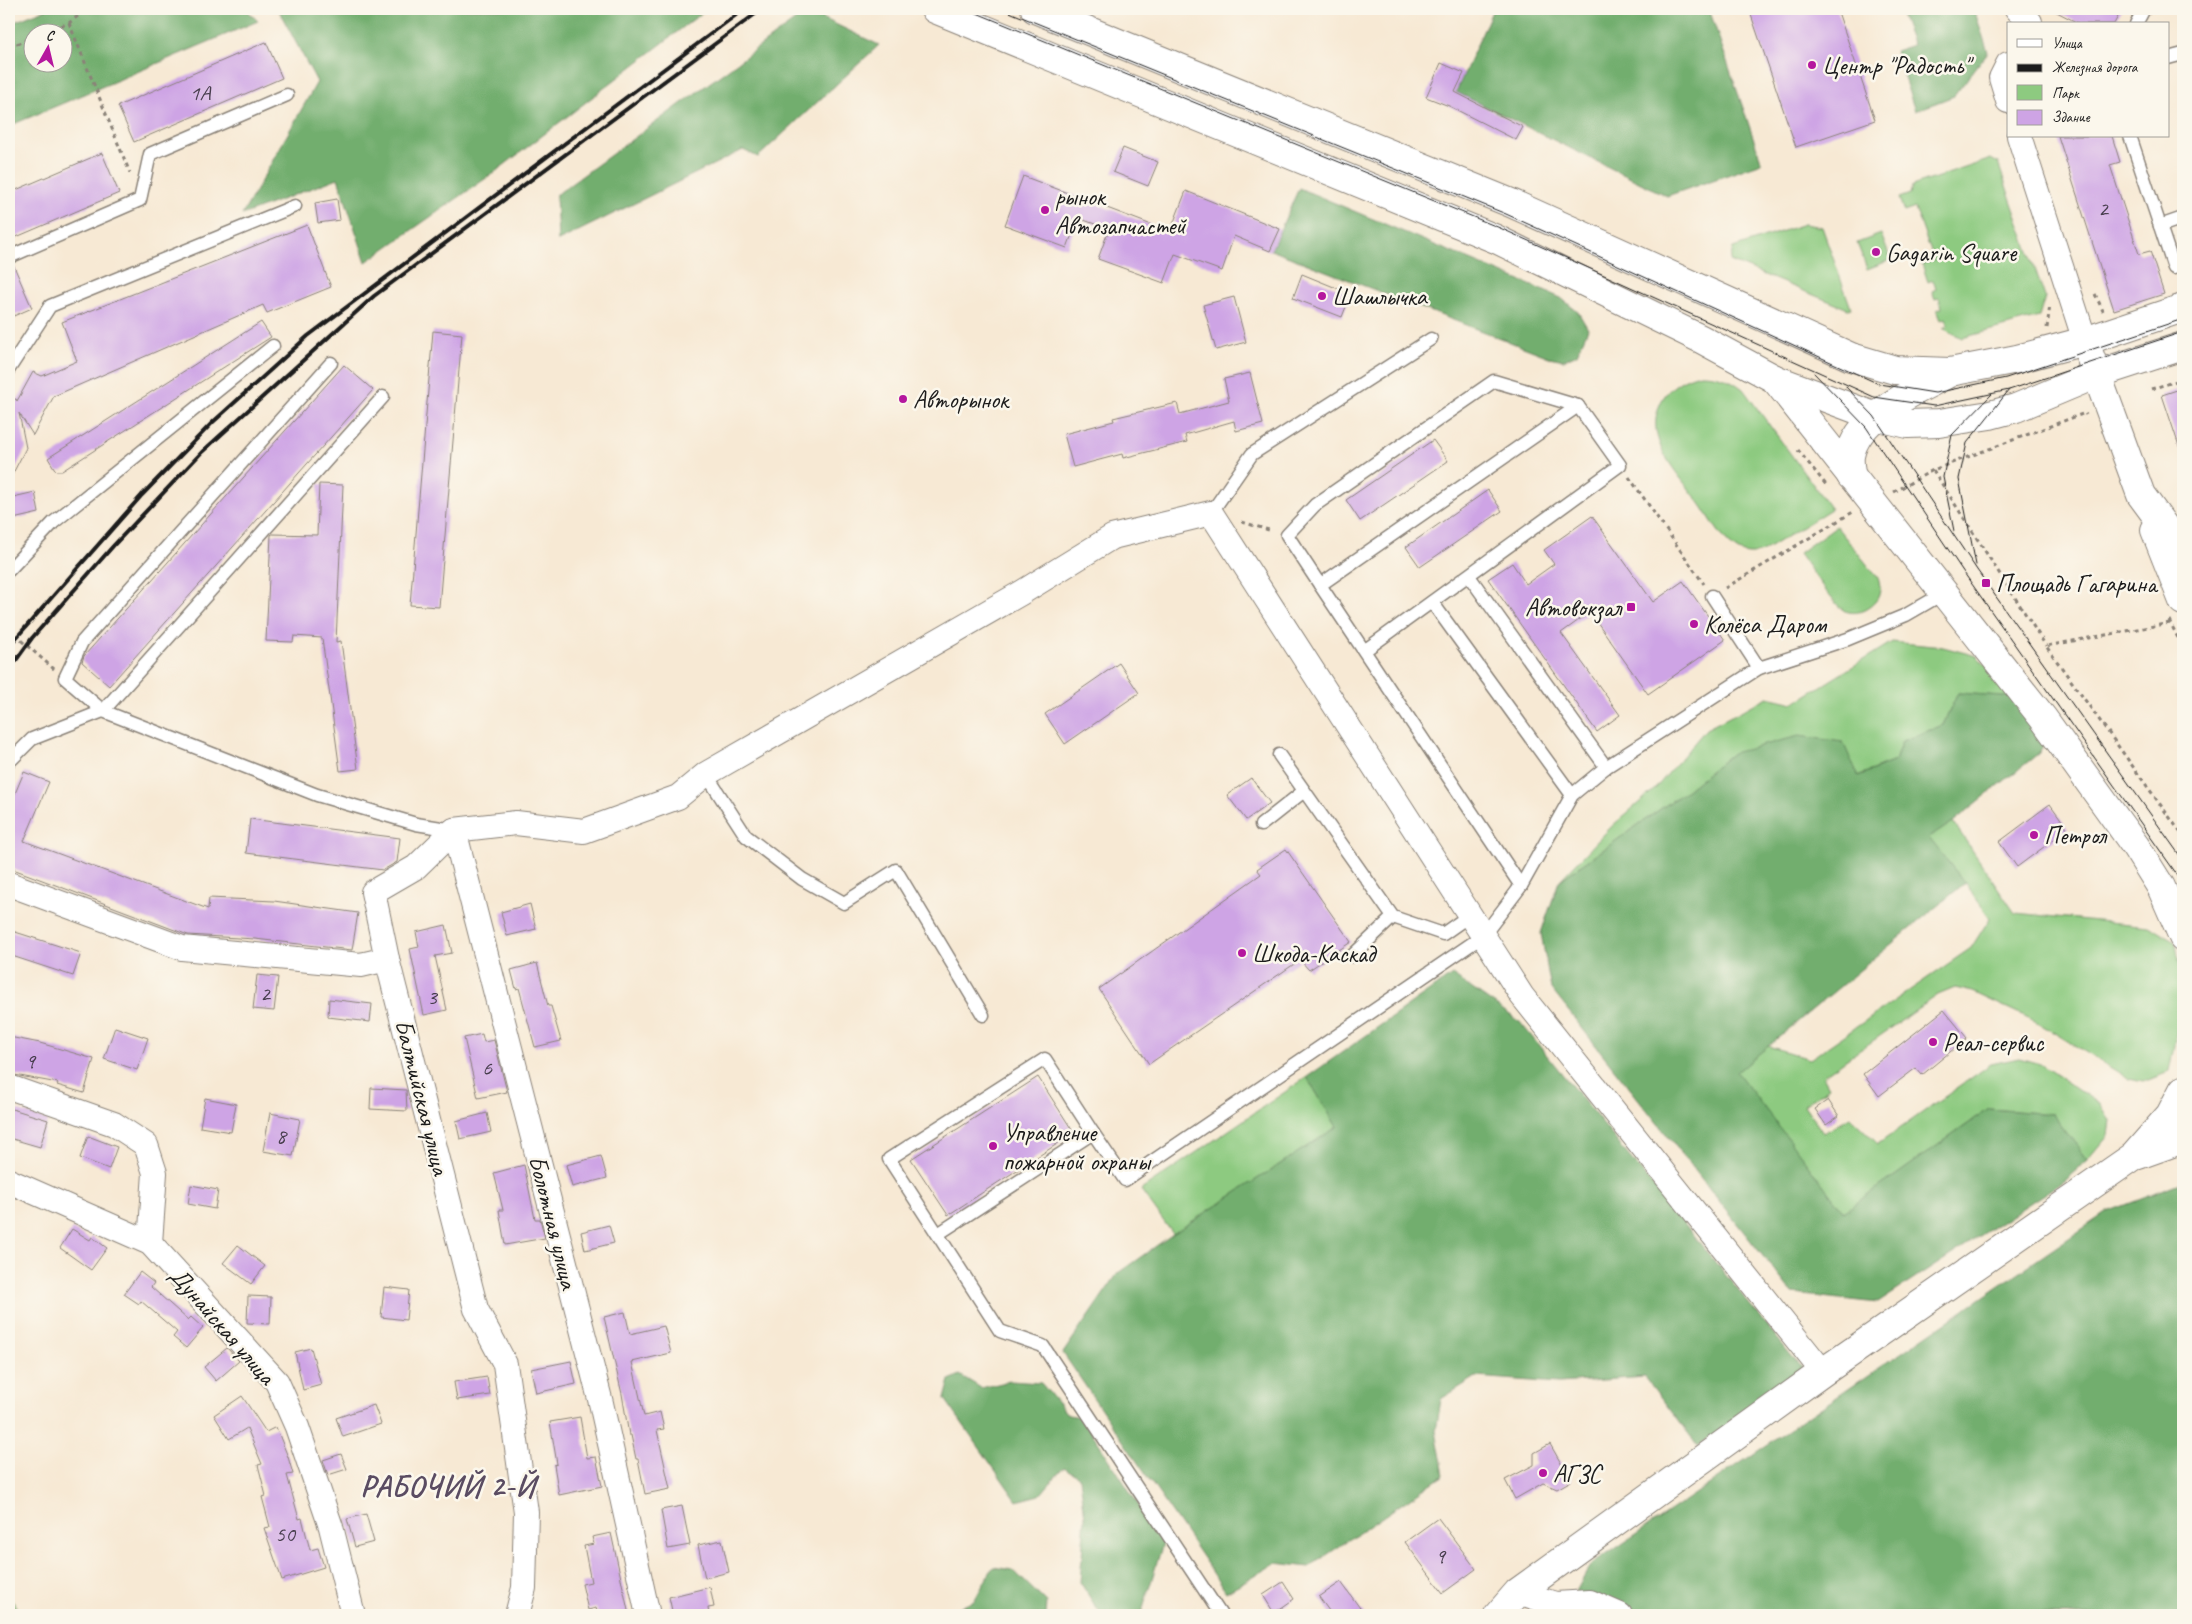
<svg xmlns="http://www.w3.org/2000/svg" width="2192" height="1624" font-family="Caveat,sans-serif">
	<style>
		.green { fill: #8dca80; stroke: #54734e }
		.forest { fill: #72ae6e; stroke: #476545; fill-rule: evenodd }
		.building { fill: #cea4e5 }
		.lines { fill: none; stroke-linecap: round; stroke-linejoin: round }
		.lane-casing { stroke: #8a8278; stroke-width: 15 }
		.street-casing { stroke: #8a8278; stroke-width: 26 }
		.secondary-casing { stroke: #8a8278; stroke-width: 30 }
		.primary-casing { stroke: #8a8278; stroke-width: 30 }
		.path { stroke: #8a8278; stroke-width: 3; stroke-dasharray: 4 4; stroke-linecap: butt }
		.lane { stroke: #fff; stroke-width: 12 }
		.street { stroke: #fff; stroke-width: 24 }
		.secondary { stroke: #fff; stroke-width: 28 }
		.primary { stroke: #fff; stroke-width: 28 }
		.tram { stroke: #1c1c1c; stroke-width: 1 }
		.rail { stroke: #1c1c1c; stroke-width: 4 }
		.poi-dot { fill: #b5179e; stroke: #fbf7ec; stroke-width: 2 }
		.labels { text-anchor: middle; stroke-width: 5; stroke-linejoin: round; paint-order: stroke }
		.number-label { font-size: 22px; fill: #483e4e }
		.poi-label { font-size: 25px; fill: #1c1c1c; stroke: #fbf7ec; text-anchor: start }
		.street-label { font-size: 25px; fill: #1c1c1c; stroke: #fbf7ec }
		.district-label { font-size: 30px; font-weight: bold; letter-spacing: 1px; fill: #5a4c62; stroke: #fbf7ec }
	</style>
	<rect width="100%" height="100%" fill="#fbf7ec"/>
	<filter id="ink" filterUnits="userSpaceOnUse"><feTurbulence type="fractalNoise" baseFrequency=".02" numOctaves="2"/><feDisplacementMap in="SourceGraphic" scale="10" xChannelSelector="R" yChannelSelector="G"/><feConvolveMatrix kernelMatrix="1 2 1 2 8 2 1 2 1" color-interpolation-filters="sRGB"/></filter>
	<filter id="wash" filterUnits="userSpaceOnUse"><feTurbulence type="fractalNoise" baseFrequency=".0096" numOctaves="4" result="noise"/><feDisplacementMap in="SourceGraphic" scale="20" xChannelSelector="R" yChannelSelector="G"/><feGaussianBlur stdDeviation="1.12" result="paint"/><feColorMatrix in="noise" values="0 0 0 0 0 0 0 0 0 0 0 0 0 0 0 0 0 1.4 0 .05"/><feComposite in="paint" operator="in"/></filter>
	<g filter="url(#wash)">
		<rect width="100%" height="100%" fill="#f7e9d4"/>
		<g class="green">
			<polygon points="1991,159 1998,163 2045,297 2039,317 1962,338 1943,328 1948,326 1945,318 1941,320 1937,310 1942,308 1939,298 1935,299 1932,291 1936,289 1933,280 1928,282 1922,264 1934,260 1915,208 1904,212 1899,198 1910,194 1912,186"/>
			<polygon points="1804,224 1822,227 1851,308 1848,309 1730,261 1733,248"/>
			<polygon points="1881,234 1891,260 1867,269 1857,243"/>
			<path d="M1700 374C1717 374 1729 378 1743 389L1831 509 1762 552C1753 555 1745 555 1737 550 1721 540 1710 517 1699 502 1678 473 1642 440 1661 402 1669 386 1684 378 1700 374Z"/>
			<path d="M1836 526 1878 578C1881 587 1881 596 1874 603 1866 611 1856 615 1845 611 1833 605 1808 565 1799 553Z"/>
			<polygon points="1892,642 1943,647 1977,656 2015,697 1958,693 1943,725 1902,741 1895,761 1857,776 1733,753 1683,793 1559,881 1612,826 1655,789 1706,729 1768,697 1794,703"/>
			<polygon points="1953,822 2015,913 2149,926 2175,941 2183,980 2183,999 2169,1072 2143,1082 2129,1079 2035,1021 1973,992 1955,988 1938,995 1823,1076 1829,1087 1804,1105 1823,1133 1850,1117 1878,1144 1991,1064 2019,1058 2040,1064 2101,1105 2110,1120 2108,1136 2088,1160 2052,1114 1989,1109 1844,1212 1736,1072 1768,1046 1810,1059 1971,948 1990,918 1965,883 1928,838"/>
			<polygon points="1307,1077 1337,1127 1173,1234 1141,1190"/>
			<polygon points="9,1598 15,1604 19,1615 9,1615"/>
		</g>
		<g class="forest">
			<path d="M47 9H246L258 21 9 126V24ZM62 32V62H32V32Z"/>
			<polygon points="278,9 707,9 495,172 366,262 338,178 242,215 317,82"/>
			<polygon points="1493,9 1709,9 1762,163 1667,196 1456,92"/>
			<polygon points="1899,9 1974,9 1988,52 1954,96 1915,111 1895,51 1913,45"/>
			<polygon points="808,11 879,45 758,157 743,150 558,241 556,195"/>
			<polygon points="1299,188 1561,298 1578,312 1588,329 1577,354 1564,360 1549,357 1271,250"/>
			<polygon points="1958,693 2015,697 2046,740 2039,753 1953,822 1929,838 1965,883 1737,1072 1844,1212 1989,1109 2052,1114 2088,1160 2065,1180 1878,1303 1793,1294 1551,989 1541,933 1559,881 1683,793 1733,753 1799,736 1843,742 1858,776 1895,761 1902,741 1943,725"/>
			<polygon points="1452,975 1519,1021 1803,1370 1698,1446 1645,1377 1559,1383 1476,1377 1441,1399 1436,1431 1444,1475 1309,1567 1276,1563 1226,1592 1063,1353 1118,1273 1173,1234 1337,1127 1307,1077"/>
			<polygon points="2183,1183 2183,1615 1563,1615 1590,1566 2107,1212"/>
			<polygon points="960,1375 981,1388 1010,1381 1041,1383 1068,1415 1082,1417 1163,1543 1141,1615 1101,1615 1080,1582 1085,1517 1080,1478 1064,1467 1040,1495 1017,1501 945,1399 950,1380"/>
			<polygon points="993,1567 1013,1570 1047,1603 1046,1615 948,1615 949,1612 974,1601"/>
		</g>
		<g id="blocks">
			<g class="building">
				<polygon points="1749,9 1837,9 1875,120 1796,147"/>
				<polygon points="2051,9 2122,9 2114,24 2080,24"/>
				<polygon points="266,42 282,78 134,142 118,106"/>
				<polygon points="1441,63 1464,73 1455,92 1523,127 1516,140 1449,106 1426,97"/>
				<polygon points="2058,136 2112,136 2120,162 2110,165 2139,254 2150,251 2164,294 2114,310"/>
				<polygon points="1123,148 1158,162 1148,186 1113,172"/>
				<polygon points="102,153 119,193 14,238 9,225 9,193"/>
				<polygon points="1023,176 1170,232 1186,191 1280,229 1270,251 1234,236 1222,271 1175,254 1164,283 1098,259 1109,229 1078,218 1067,248 1005,225"/>
				<polygon points="337,199 340,220 318,223 315,203"/>
				<polygon points="307,225 331,287 267,313 263,305 54,396 33,435 19,413 26,448 9,481 9,400 16,399 17,401 33,372 42,376 77,361 62,322"/>
				<polygon points="13,264 32,308 9,318 9,265"/>
				<polygon points="1302,274 1351,294 1342,317 1293,298"/>
				<polygon points="1234,297 1246,342 1216,350 1203,305"/>
				<polygon points="261,322 271,337 62,471 56,471 48,458"/>
				<polygon points="433,331 462,334 439,607 410,605"/>
				<polygon points="344,365 373,390 109,686 82,662 84,656"/>
				<polygon points="1250,373 1263,424 1236,431 1234,421 1185,435 1187,442 1123,458 1122,454 1073,467 1064,434 1114,421 1113,418 1177,403 1180,414 1229,401 1224,379"/>
				<polygon points="2183,388 2183,448 2180,449 2162,395"/>
				<polygon points="1433,440 1448,461 1360,521 1346,500"/>
				<polygon points="319,484 343,485 336,642 341,641 358,769 340,771 322,638 294,636 293,642 266,641 271,535 272,534 317,535"/>
				<polygon points="1488,490 1502,511 1420,567 1406,547"/>
				<polygon points="35,492 39,513 9,520 9,498"/>
				<polygon points="1592,516 1653,602 1683,581 1725,640 1648,694 1590,612 1561,633 1620,715 1597,732 1488,579 1512,563 1526,584 1554,564 1544,550"/>
				<polygon points="1119,663 1139,693 1065,744 1045,714"/>
				<polygon points="24,772 49,782 24,841 208,909 209,898 274,901 358,913 352,950 255,939 188,935 13,869 9,871 9,808"/>
				<polygon points="1251,778 1270,803 1246,820 1227,795"/>
				<polygon points="2050,804 2068,829 2017,867 1999,842"/>
				<polygon points="250,819 400,838 397,862 383,870 246,853"/>
				<polygon points="1286,849 1351,942 1309,970 1300,960 1149,1064 1099,989 1261,874 1257,869"/>
				<polygon points="530,904 536,929 507,936 501,912"/>
				<polygon points="446,925 452,953 435,956 447,1010 424,1015 410,949 419,947 416,932"/>
				<polygon points="9,930 81,953 73,976 9,955"/>
				<polygon points="537,963 548,1006 551,1006 561,1041 535,1047 519,988 516,989 511,970"/>
				<polygon points="257,975 278,977 274,1011 253,1009"/>
				<polygon points="329,999 372,1004 370,1022 328,1017"/>
				<polygon points="1944,1010 1967,1038 1922,1075 1916,1068 1879,1096 1863,1074"/>
				<polygon points="115,1027 148,1038 137,1070 104,1059"/>
				<polygon points="482,1034 484,1042 494,1040 507,1092 478,1098 464,1038"/>
				<polygon points="9,1037 40,1043 94,1059 84,1093 57,1085 58,1083 9,1074"/>
				<polygon points="1038,1077 1074,1133 948,1215 911,1159"/>
				<polygon points="371,1088 406,1090 407,1111 370,1109"/>
				<polygon points="205,1098 236,1104 231,1132 200,1127"/>
				<polygon points="1828,1100 1839,1116 1826,1125 1815,1109"/>
				<polygon points="9,1108 48,1120 40,1147 9,1138"/>
				<polygon points="270,1113 300,1119 293,1156 263,1151"/>
				<polygon points="487,1113 491,1132 460,1139 456,1121"/>
				<polygon points="88,1136 117,1147 109,1169 80,1158"/>
				<polygon points="601,1156 607,1178 572,1187 566,1165"/>
				<polygon points="524,1165 535,1219 540,1219 545,1238 505,1245 499,1210 503,1210 494,1173"/>
				<polygon points="191,1185 218,1190 215,1209 188,1204"/>
				<polygon points="609,1225 614,1243 585,1250 581,1232"/>
				<polygon points="72,1229 90,1240 92,1237 107,1248 91,1270 60,1248"/>
				<polygon points="238,1245 265,1266 251,1284 223,1263"/>
				<polygon points="140,1272 154,1283 151,1287 188,1320 191,1317 203,1328 186,1348 173,1337 177,1332 141,1301 139,1304 124,1294"/>
				<polygon points="384,1287 409,1290 406,1320 381,1317"/>
				<polygon points="248,1296 271,1297 270,1324 247,1323"/>
				<polygon points="625,1312 630,1334 664,1326 671,1353 632,1362 644,1416 660,1412 664,1429 657,1430 670,1489 645,1494 638,1459 636,1459 631,1435 629,1435 622,1394 604,1317"/>
				<polygon points="227,1348 239,1361 216,1381 204,1367"/>
				<polygon points="311,1348 321,1385 303,1390 295,1352"/>
				<polygon points="571,1361 576,1384 536,1393 531,1369"/>
				<polygon points="487,1377 490,1395 457,1400 454,1382"/>
				<polygon points="242,1396 266,1432 276,1427 288,1457 293,1474 287,1475 299,1519 302,1518 310,1550 318,1548 324,1567 282,1580 264,1528 270,1527 262,1497 266,1496 258,1465 262,1464 247,1428 229,1439 214,1415"/>
				<polygon points="374,1405 381,1424 343,1437 336,1418"/>
				<polygon points="580,1417 587,1458 596,1457 602,1486 559,1495 554,1465 557,1464 550,1422"/>
				<polygon points="1550,1444 1571,1481 1557,1489 1543,1483 1515,1499 1505,1480 1534,1465 1534,1453"/>
				<polygon points="341,1454 347,1469 328,1475 323,1460"/>
				<polygon points="682,1506 690,1545 668,1549 661,1510"/>
				<polygon points="366,1514 374,1542 355,1547 347,1519"/>
				<polygon points="1438,1518 1476,1569 1443,1593 1405,1542"/>
				<polygon points="611,1533 618,1565 629,1615 598,1615 596,1608 588,1610 582,1584 591,1582 584,1546 594,1544 592,1537"/>
				<polygon points="722,1540 729,1572 705,1578 698,1545"/>
				<polygon points="1283,1582 1294,1599 1274,1613 1263,1595"/>
				<polygon points="1341,1582 1365,1615 1332,1615 1319,1597"/>
				<polygon points="710,1587 714,1607 708,1608 709,1615 673,1615 669,1597"/>
			</g>
		</g>
	</g>
	<g filter="url(#ink)">
		<use href="#blocks" fill-opacity="0" stroke="#8a8278" stroke-width="1"/>
		<g class="lines">
			<defs>
				<g id="lane">
					<polyline points="2136,24 2144,9"/>
					<polyline points="2168,58 2183,54"/>
					<polyline points="2130,136 2160,226 2183,218"/>
					<polyline points="2160,226 2174,268"/>
					<polyline points="9,257 140,200 150,154 287,95"/>
					<polyline points="331,363 82,642 65,678 103,711 317,795 416,824 454,830"/>
					<polyline points="9,369 50,306 295,206"/>
					<polyline points="1211,513 1252,454 1431,339"/>
					<polyline points="9,570 54,522 273,346"/>
					<polyline points="1469,576 1606,767"/>
					<polyline points="1320,585 1578,406"/>
					<polyline points="1712,596 1759,668"/>
					<polyline points="1432,602 1572,795"/>
					<polyline points="1364,651 1620,465 1578,406 1494,381 1315,505 1287,535 1320,585 1521,886"/>
					<polyline points="1279,755 1393,917 1443,934 1470,915"/>
					<polyline points="9,762 32,739 103,711 383,397"/>
					<polyline points="706,774 746,836 802,879 844,903 896,870 983,1015"/>
					<polyline points="1261,825 1304,791"/>
					<polyline points="1352,956 1393,917"/>
					<polyline points="1093,1133 1045,1059 889,1159 1000,1331 1043,1346 1221,1615"/>
					<polyline points="938,1234 1093,1133 1125,1180 1483,936 1521,886 1572,795 1606,767 1759,668 1848,639 1906,615 1944,593"/>
				</g>
				<g id="street">
					<polyline points="2017,9 2030,22"/>
					<polyline points="2008,64 2001,78 2008,101"/>
					<polyline points="2019,136 2085,341"/>
					<polyline points="454,830 601,1403 648,1615"/>
					<polyline points="9,884 182,948 361,965 387,959 476,1309 505,1364 526,1512 524,1588 517,1615"/>
					<polyline points="387,959 373,892 416,867 454,830 516,823 584,831 678,797 706,774 1021,593 1112,537 1211,513 1522,996 1823,1372"/>
					<polyline points="9,1087 114,1124 146,1145 155,1173 150,1243"/>
					<polyline points="9,1181 150,1243 277,1382 297,1427 331,1527 353,1615"/>
					<polyline points="1518,1592 1555,1604 1590,1602 1620,1615"/>
				</g>
				<g id="secondary">
					<polyline points="2138,1155 2183,1139"/>
					<polyline points="1498,1615 1518,1592 1823,1372 2134,1156 2170,1115 2183,1090"/>
				</g>
				<g id="primary">
					<polyline points="935,9 1496,239 1701,339 1775,379 1874,416 1908,424 1939,423 1990,415 2016,408 2097,374 2183,346"/>
					<polyline points="1035,9 1511,203 1851,357 1895,370 1950,372 2017,359 2085,341 2183,308"/>
					<polyline points="2090,356 2141,495 2183,552"/>
					<polyline points="1775,379 2043,718 2136,847 2161,887 2183,937"/>
					<path d="M1851 476C1851 470 1849 463 1850 456 1857 415 1916 391 1949 373"/>
					<polyline points="2155,530 2183,601"/>
				</g>
			</defs>
			<use href="#lane" class="lane-casing"/>
			<use href="#street" class="street-casing"/>
			<use href="#secondary" class="secondary-casing"/>
			<use href="#primary" class="primary-casing"/>
			<g class="path">
				<polyline points="905,9 912,12"/>
				<polyline points="69,23 130,173"/>
				<polyline points="46,32 69,23 87,9"/>
				<polyline points="9,47 32,38"/>
				<polyline points="2095,294 2103,311"/>
				<polyline points="2047,328 2050,305"/>
				<polyline points="2151,389 2183,379"/>
				<polyline points="1798,450 1827,486"/>
				<polyline points="1933,470 2046,646"/>
				<polyline points="1629,477 1704,584"/>
				<polyline points="1894,492 1933,470 2085,413 2086,415"/>
				<polyline points="1242,522 1272,531"/>
				<polyline points="1725,588 1853,512"/>
				<polyline points="2169,620 2183,648"/>
				<polyline points="2170,623 2046,646 2183,836"/>
				<polyline points="9,630 54,669"/>
			</g>
			<use href="#lane" class="lane"/>
			<use href="#street" class="street"/>
			<use href="#secondary" class="secondary"/>
			<use href="#primary" class="primary"/>
			<g class="tram">
				<polyline points="967,9 1500,228 1874,397 1934,406 2009,390 2183,332"/>
				<polyline points="1002,9 1506,214 1879,384 1935,393 2006,378 2183,319"/>
				<polyline points="1814,373 1866,427 1962,570 2183,883"/>
				<polyline points="1846,387 1874,416 1977,570 2183,860"/>
				<polyline points="1954,531 1943,477 1952,435 1992,394"/>
				<polyline points="1976,565 1959,479 1967,443 2009,390"/>
			</g>
			<g class="rail">
				<polyline points="9,646 142,495 212,423 308,336 744,9"/>
				<polyline points="9,670 32,638 114,545 202,452 374,296 762,9"/>
			</g>
		</g>
	</g>
	<g class="poi-dot">
		<circle cx="1812" cy="65" r="5"/>
		<circle cx="1045" cy="210" r="5"/>
		<circle cx="1876" cy="252" r="5"/>
		<circle cx="1322" cy="296" r="5"/>
		<circle cx="903" cy="399" r="5"/>
		<rect x="1981" y="578" width="10" height="10" rx="2.5"/>
		<rect x="1626" y="602" width="10" height="10" rx="2.5"/>
		<circle cx="1694" cy="624" r="5"/>
		<circle cx="2034" cy="835" r="5"/>
		<circle cx="1242" cy="953" r="5"/>
		<circle cx="1933" cy="1042" r="5"/>
		<circle cx="993" cy="1146" r="5"/>
		<circle cx="1543" cy="1473" r="5"/>
	</g>
	<g class="labels">
		<g class="number-label">
			<text x="200" y="100">1А</text>
			<text x="2103" y="216">2</text>
			<text x="265" y="1001">2</text>
			<text x="432" y="1004">3</text>
			<text x="30" y="1068">9</text>
			<text x="487" y="1075">6</text>
			<text x="281" y="1143">8</text>
			<text x="285" y="1541">50</text>
			<text x="1440" y="1563">9</text>
		</g>
		<g class="poi-label">
			<text x="1822" y="74">Центр "Радость"</text>
			<text x="1055" y="205">рынок<tspan x="1055" dy="29">Автозапчастей</tspan></text>
			<text x="1886" y="261">Gagarin Square</text>
			<text x="1332" y="305">Шашлычка</text>
			<text x="913" y="408">Авторынок</text>
			<text x="1996" y="592">Площадь Гагарина</text>
			<text x="1621" y="616" text-anchor="end">Автовокзал</text>
			<text x="1704" y="633">Колёса Даром</text>
			<text x="2044" y="844">Петрол</text>
			<text x="1252" y="962">Шкода-Каскад</text>
			<text x="1943" y="1051">Реал-сервис</text>
			<text x="1003" y="1141">Управление<tspan x="1003" dy="29">пожарной охраны</tspan></text>
			<text x="1553" y="1482">АГЗС</text>
		</g>
		<g class="street-label">
			<text transform="translate(423 1097) rotate(76)" y="9">Балтийская улица</text>
			<text transform="translate(554 1222) rotate(76)" y="9">Болотная улица</text>
			<text transform="translate(223 1325) rotate(49)" y="9">Дунайская улица</text>
		</g>
		<g class="district-label">
			<text x="448" y="1496">РАБОЧИЙ 2‑Й</text>
		</g>
	</g>
	<rect width="2192" height="1624" fill="none" stroke="#fbf7ec" stroke-width="30"/>
	<rect x="2007" y="22" width="162" height="115" fill="#fbf7ec" stroke="#a29f99"/>
	<rect x="2017" y="39" width="25" height="8" fill="#ffffff" stroke="#a29f99"/>
	<text x="2052" y="48" font-size="15" fill="#1c1c1c">Улица</text>
	<rect x="2017" y="64" width="25" height="8" fill="#1c1c1c" stroke="#a29f99"/>
	<text x="2052" y="72" font-size="15" fill="#1c1c1c">Железная дорога</text>
	<rect x="2017" y="85" width="25" height="15" fill="#8dca80" stroke="#a29f99"/>
	<text x="2052" y="98" font-size="15" fill="#1c1c1c">Парк</text>
	<rect x="2017" y="110" width="25" height="15" fill="#cea4e5" stroke="#a29f99"/>
	<text x="2052" y="122" font-size="15" fill="#1c1c1c">Здание</text>
	<g transform="translate(48 48) rotate(8)"><circle r="24" fill="#fbf7ec" stroke="#a29f99"/>
	<path d="M0-4L9 19L0 12L-9 19Z" fill="#b5179e"/>
	<text y="-8" font-size="14" font-weight="bold" text-anchor="middle" fill="#1c1c1c">С</text>
	</g>
</svg>
